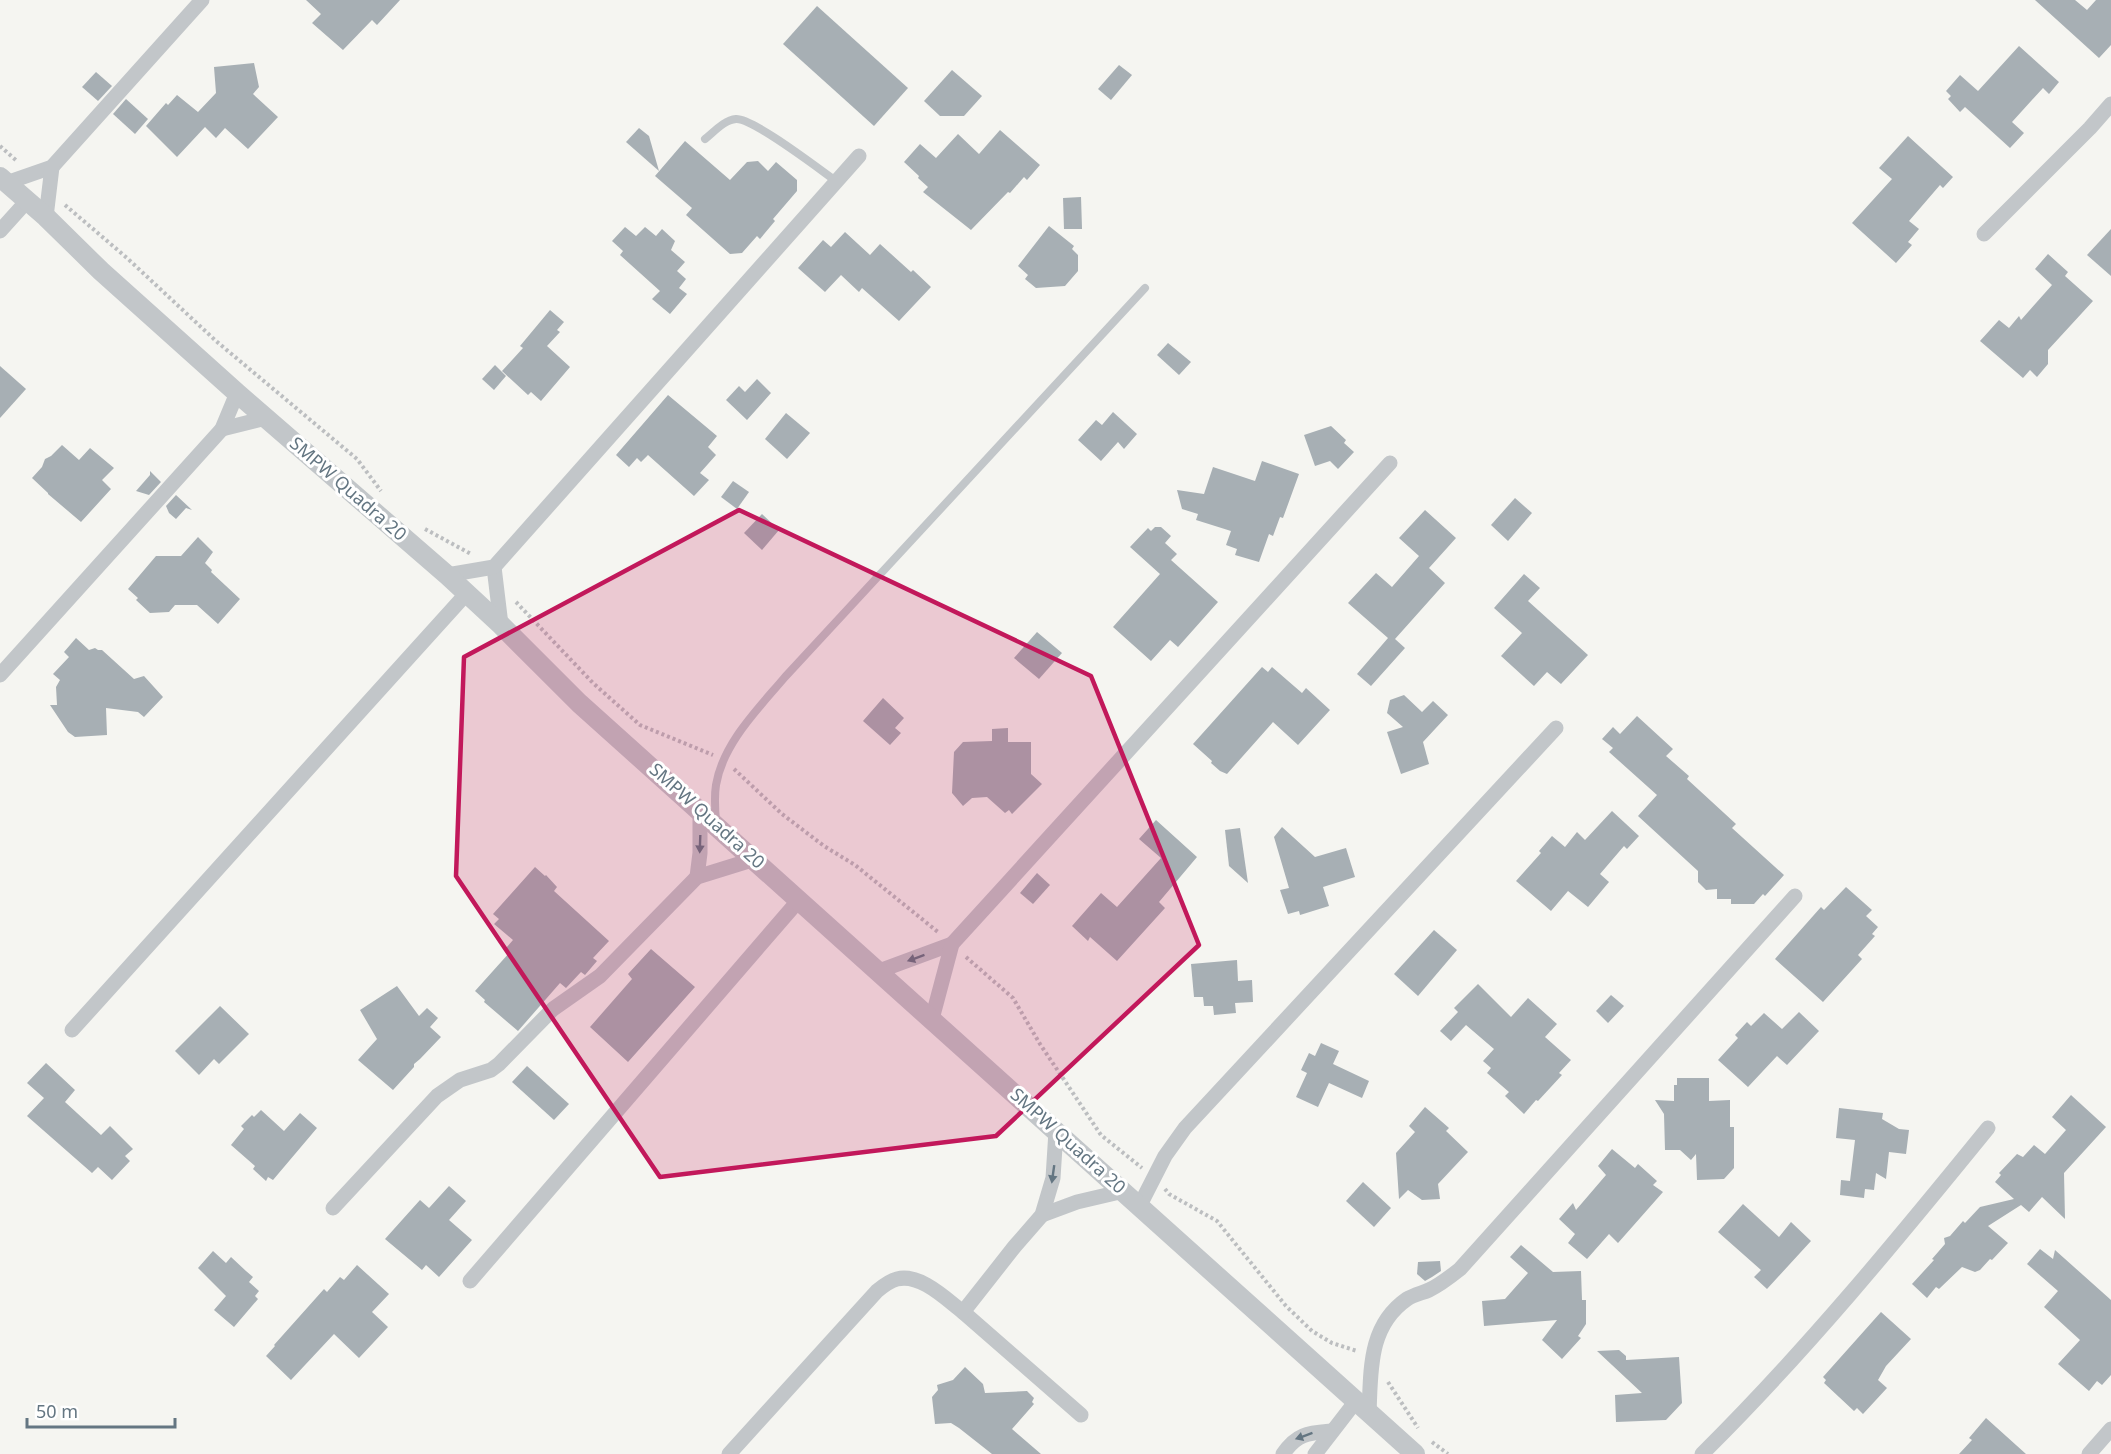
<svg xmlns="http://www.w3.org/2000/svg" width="2111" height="1454" font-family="'Noto Sans',sans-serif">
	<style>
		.building { fill: #a7afb4 }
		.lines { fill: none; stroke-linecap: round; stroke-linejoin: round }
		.path { stroke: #bcbec0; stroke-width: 4; stroke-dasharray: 3 3; stroke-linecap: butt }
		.service { stroke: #c2c6c9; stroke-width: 8 }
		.minor { stroke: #c2c6c9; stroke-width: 15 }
		.tertiary { stroke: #c2c6c9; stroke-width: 20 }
		.oneway { fill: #647682 }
		.marked { fill: #c2185b; fill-opacity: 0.2; stroke: #c2185b; stroke-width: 4.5; stroke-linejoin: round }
		.labels { text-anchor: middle; stroke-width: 6; stroke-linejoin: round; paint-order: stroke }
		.street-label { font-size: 18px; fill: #647682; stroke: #fff }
	</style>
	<rect width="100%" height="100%" fill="#f5f5f1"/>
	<g class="building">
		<polygon points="306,0 400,0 377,25 372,20 343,50 312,23 321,14"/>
		<polygon points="2035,0 2075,0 2087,10 2096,0 2111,0 2111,45 2099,58"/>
		<polygon points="817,6 908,88 874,126 783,44"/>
		<polygon points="2019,46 2059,82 2049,94 2043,88 2012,122 2024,133 2010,148 1965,107 1960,112 1948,99 1951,96 1946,91 1960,75 1978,91"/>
		<polygon points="254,63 259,87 253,94 278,117 248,149 225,128 216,138 205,127 177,157 146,126 166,103 168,105 177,95 198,112 216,93 214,67"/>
		<polygon points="1119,65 1132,75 1111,100 1098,89"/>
		<polygon points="952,70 982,96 964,116 940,116 924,101"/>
		<polygon points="96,72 112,86 98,101 82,87"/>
		<polygon points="126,99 148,119 135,134 113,114"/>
		<polygon points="639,128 649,136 659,171 626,142"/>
		<polygon points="1000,130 1040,165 1027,180 1024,177 1010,193 1008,192 971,230 923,192 928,187 918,178 919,176 904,162 920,144 936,158 958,134 979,154"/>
		<polygon points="1908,136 1953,177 1943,188 1940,185 1909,221 1919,229 1908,242 1912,245 1896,263 1852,223 1892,179 1879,168"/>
		<polygon points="685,141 730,180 747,162 758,161 768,171 776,162 797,180 797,191 773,219 775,221 760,239 757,236 742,253 730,254 686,215 692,208 655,176"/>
		<polygon points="1081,197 1082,229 1064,229 1063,198"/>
		<polygon points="1049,226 1074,246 1072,249 1078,255 1078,271 1065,286 1036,288 1025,279 1028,275 1018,266"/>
		<polygon points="625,227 636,236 645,227 656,236 662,229 675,241 671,250 685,262 677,271 686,279 679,288 687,294 670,314 652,299 660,291 620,255 623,251 612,241"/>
		<polygon points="2111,229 2111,276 2087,255"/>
		<polygon points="845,232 870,255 880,244 911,272 913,270 931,287 899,321 862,288 859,292 841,275 825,292 798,268 823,240 831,247"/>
		<polygon points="2048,254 2068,272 2065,276 2093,301 2048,350 2048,364 2037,377 2030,370 2023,378 1980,341 1999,320 2009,328 2019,316 2021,320 2052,285 2035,269"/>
		<polygon points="550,310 564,322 557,330 560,332 547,346 570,367 541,401 531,392 528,395 502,371 523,348 520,346"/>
		<polygon points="1168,343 1191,362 1179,375 1157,355"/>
		<polygon points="495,365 506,376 494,390 482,379"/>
		<polygon points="0,366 26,389 0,418"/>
		<polygon points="757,379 771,393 747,420 726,400 739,386 745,392"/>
		<polygon points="668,395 717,436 708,447 716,455 700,473 709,480 694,496 648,455 641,462 637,458 629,467 616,455"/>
		<polygon points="1113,412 1137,434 1124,449 1118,442 1101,461 1078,440 1096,420 1102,425"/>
		<polygon points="786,413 810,433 787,459 765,439"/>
		<polygon points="1331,426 1346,440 1344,443 1354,452 1338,469 1330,461 1315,466 1304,435"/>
		<polygon points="62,445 79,460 90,448 114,468 102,480 111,489 81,522 48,494 48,493 32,478 42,467 45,459 51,456"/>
		<polygon points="1262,461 1299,474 1283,518 1280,517 1273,536 1269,534 1259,562 1235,555 1237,549 1226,545 1231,531 1196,520 1198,514 1182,509 1177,490 1204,494 1213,467 1255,481"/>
		<polygon points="150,471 161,482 149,495 136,491 150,475"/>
		<polygon points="733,481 749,492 737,509 721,497"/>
		<polygon points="176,495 192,510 186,508 176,519 169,513 166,506"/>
		<polygon points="1515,498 1532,513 1508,541 1491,525"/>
		<polygon points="1425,510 1456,538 1429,568 1445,583 1395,639 1405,648 1371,686 1357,674 1388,638 1348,603 1376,573 1392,587 1419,556 1399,538"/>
		<polygon points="762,514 779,530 762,550 744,533"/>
		<polygon points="1155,527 1161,527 1171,536 1165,543 1177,554 1171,560 1218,602 1178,647 1170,640 1151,661 1113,627 1160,574 1130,547 1148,528 1151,531"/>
		<polygon points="198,537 213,552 205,563 212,570 211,572 240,599 218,624 197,605 175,605 169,612 150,613 136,600 138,598 128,589 156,556 181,556"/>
		<polygon points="1524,574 1540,588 1528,601 1588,655 1561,684 1547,672 1534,686 1501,656 1522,633 1494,608"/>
		<polygon points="1037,632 1062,653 1039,679 1014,658"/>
		<polygon points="76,638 89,650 95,648 98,650 102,650 134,679 144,676 163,697 144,717 138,712 106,708 107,735 75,737 68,732 50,705 57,705 56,687 60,680 53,674 69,657 64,652"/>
		<polygon points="1262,667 1268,672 1272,667 1302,693 1306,688 1330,710 1298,745 1273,722 1227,774 1220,771 1211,763 1212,761 1193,744"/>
		<polygon points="1404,695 1422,712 1433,701 1448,715 1423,742 1429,764 1401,774 1387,732 1403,727 1387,713 1390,700"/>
		<polygon points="883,698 904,718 895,728 901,733 890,745 863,721"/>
		<polygon points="1637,716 1673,749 1666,756 1689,776 1687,779 1736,824 1732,828 1784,875 1765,896 1763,894 1754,904 1731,904 1731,899 1717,899 1717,889 1706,890 1698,882 1698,871 1638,816 1657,795 1609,752 1613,748 1602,739 1613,727 1620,734"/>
		<polygon points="1008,728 1008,742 1031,742 1031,774 1042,784 1012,814 1009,810 1005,813 987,797 972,798 963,806 952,793 954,752 963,742 992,741 992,729"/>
		<polygon points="1612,811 1639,836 1627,849 1624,846 1600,874 1609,882 1588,907 1568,891 1551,911 1516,881 1541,853 1539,851 1552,836 1565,847 1577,832 1585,840"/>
		<polygon points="1156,820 1197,857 1159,902 1165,908 1117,961 1090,937 1088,941 1072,926 1101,893 1117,907 1161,858 1139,839"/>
		<polygon points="1282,827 1315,857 1346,848 1355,877 1323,887 1329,906 1300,915 1299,911 1288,914 1280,890 1289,888 1274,837"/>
		<polygon points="1240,828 1248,883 1229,866 1225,830"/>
		<polygon points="535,867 545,876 546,875 557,887 554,891 609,941 593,958 597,961 585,975 581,972 566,988 560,983 518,1031 484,1002 485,1000 475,991 510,952 506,948 513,940 494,924 499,919 493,914"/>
		<polygon points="1037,873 1050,885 1033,904 1020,893"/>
		<polygon points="1846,887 1872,910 1866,916 1878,927 1872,934 1875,936 1858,955 1862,959 1823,1002 1775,959 1821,907 1824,910"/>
		<polygon points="1434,930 1457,950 1418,996 1394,974"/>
		<polygon points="651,949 695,987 628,1062 590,1027 632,979 628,974"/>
		<polygon points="1237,960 1238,981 1252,980 1253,1002 1235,1003 1236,1013 1214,1015 1213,1006 1204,1006 1203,997 1194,997 1191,964"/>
		<polygon points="1478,984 1511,1017 1528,998 1557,1024 1545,1037 1571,1060 1559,1073 1562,1075 1538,1101 1536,1100 1524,1114 1505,1096 1509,1092 1487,1073 1491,1068 1483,1061 1494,1049 1466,1025 1451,1041 1440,1031 1458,1012 1454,1008"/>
		<polygon points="397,986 419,1016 427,1008 438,1018 430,1027 441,1037 420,1059 414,1064 414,1067 393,1090 358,1060 377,1039 360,1010"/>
		<polygon points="1611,995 1624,1006 1608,1023 1596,1011"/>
		<polygon points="220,1006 249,1034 219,1064 214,1059 199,1075 175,1051"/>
		<polygon points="1799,1012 1819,1031 1787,1065 1777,1056 1748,1087 1718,1060 1738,1038 1735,1035 1747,1022 1751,1026 1764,1013 1782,1029"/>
		<polygon points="1321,1043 1339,1051 1333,1064 1369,1081 1362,1098 1329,1083 1318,1107 1296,1097 1307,1073 1301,1070 1309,1053 1315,1056"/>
		<polygon points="46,1063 75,1090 65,1102 101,1135 110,1126 133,1149 125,1156 130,1161 112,1180 98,1167 92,1173 27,1116 44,1098 27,1083"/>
		<polygon points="527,1066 569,1104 554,1120 512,1082"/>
		<polygon points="1677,1078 1709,1078 1709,1101 1730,1100 1730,1127 1734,1127 1734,1168 1724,1179 1697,1180 1696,1154 1691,1160 1680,1150 1665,1150 1664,1114 1655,1100 1674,1101 1674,1085 1677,1085"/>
		<polygon points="2071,1095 2106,1127 2064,1173 2065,1219 2042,1197 2029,1212 2021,1205 1988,1226 2008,1243 1992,1260 1990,1259 1980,1270 1975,1272 1962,1267 1939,1289 1936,1287 1927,1298 1912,1284 1934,1260 1932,1259 1945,1244 1944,1238 1950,1236 1963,1221 1965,1223 1980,1207 2014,1199 1995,1182 2001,1175 1999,1173 2017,1154 2023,1157 2034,1145 2045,1154 2066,1130 2052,1117"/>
		<polygon points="1425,1107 1449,1128 1446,1131 1468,1152 1438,1184 1440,1199 1422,1200 1408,1190 1399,1199 1396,1153 1415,1132 1409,1126"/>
		<polygon points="1839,1108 1883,1113 1882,1119 1899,1129 1909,1130 1906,1154 1889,1152 1886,1179 1876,1173 1874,1190 1865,1189 1864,1198 1840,1195 1841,1180 1850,1181 1855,1140 1836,1138"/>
		<polygon points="261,1110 284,1131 300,1113 317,1128 273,1180 268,1177 266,1181 253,1169 255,1166 231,1145 244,1129 241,1126 252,1115 254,1117"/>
		<polygon points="1612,1149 1635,1168 1638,1164 1657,1181 1653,1185 1663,1192 1618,1243 1609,1234 1587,1259 1568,1243 1575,1234 1559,1219 1573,1203 1576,1210 1606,1175 1598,1166"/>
		<polygon points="1363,1182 1391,1208 1374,1227 1346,1201"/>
		<polygon points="449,1186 466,1201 449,1220 472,1240 439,1277 426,1265 422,1270 385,1239 420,1200 429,1208"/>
		<polygon points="1743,1204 1779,1237 1791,1222 1811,1241 1767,1289 1754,1277 1761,1270 1718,1232"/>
		<polygon points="1521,1245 1553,1272 1581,1271 1582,1300 1586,1300 1586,1324 1578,1336 1581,1338 1562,1359 1542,1340 1557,1320 1484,1326 1482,1301 1505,1299 1528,1273 1510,1257"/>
		<polygon points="2040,1249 2053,1259 2055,1250 2111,1300 2111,1375 2102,1385 2097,1381 2089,1391 2058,1364 2080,1340 2044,1307 2058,1291 2027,1264"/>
		<polygon points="213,1251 226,1263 231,1257 246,1271 253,1277 249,1282 259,1291 255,1296 258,1299 234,1327 214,1310 226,1296 198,1268"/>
		<polygon points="1440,1261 1441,1271 1432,1277 1425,1281 1417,1274 1418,1262"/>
		<polygon points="357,1265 389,1294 372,1312 388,1327 359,1358 334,1334 291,1380 266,1356 275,1346 274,1345 324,1289 327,1292 340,1277 344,1280"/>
		<polygon points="1881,1312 1911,1339 1886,1366 1878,1380 1887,1388 1863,1414 1857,1408 1854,1411 1824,1383 1826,1380 1823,1377"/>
		<polygon points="1619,1350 1626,1356 1626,1360 1679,1357 1682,1403 1666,1420 1616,1422 1615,1395 1642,1393 1597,1351"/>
		<polygon points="965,1367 983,1384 985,1393 1027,1391 1034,1398 1032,1402 1034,1404 1012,1429 1041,1454 992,1454 959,1428 951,1423 935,1424 932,1397 938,1390 937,1385 953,1380"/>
		<polygon points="1986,1418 2026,1454 1959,1454 1972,1440 1969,1438"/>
	</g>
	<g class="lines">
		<g class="path">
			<polyline points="0,146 17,161"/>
			<polyline points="65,205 127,258 216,341 357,459 381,491"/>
			<polyline points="425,529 471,554"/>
			<polyline points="516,602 593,683 640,725 713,755"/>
			<polyline points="734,769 782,814 824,846 855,865 938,932"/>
			<polyline points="966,957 1013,998 1040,1044 1101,1135 1142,1168"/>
			<polyline points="1165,1189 1169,1194 1217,1221 1286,1306 1312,1331 1332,1343 1357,1351"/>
			<polyline points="1388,1382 1418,1428"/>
			<polyline points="1432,1442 1448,1454"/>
		</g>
		<g class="service">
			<path d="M705 139C714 132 724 120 736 119 753 118 819 169 836 181"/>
			<path d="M716 822C715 810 714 797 716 785 723 743 758 709 785 677L1145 288"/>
		</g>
		<g class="minor">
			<polyline points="6,183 52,167 202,0"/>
			<polyline points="46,217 52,167"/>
			<polyline points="0,231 27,201"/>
			<polyline points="1984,234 2090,128 2111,104"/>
			<polyline points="222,429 266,418"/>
			<polyline points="494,567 501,625"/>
			<polyline points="447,575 494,567 859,156"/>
			<polyline points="0,675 222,429 237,393"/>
			<polyline points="697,877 700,853 700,810"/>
			<polyline points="879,971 952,944"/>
			<polyline points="932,1019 952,944 1390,463"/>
			<polyline points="72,1030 467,593"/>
			<polyline points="1140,1205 1165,1156 1185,1128 1556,728"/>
			<polyline points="333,1208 437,1096 460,1080 491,1070 499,1064 553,1009 600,976 697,877 755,859"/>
			<polyline points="1042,1215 1077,1202 1124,1191"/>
			<polyline points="470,1281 799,900"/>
			<polyline points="963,1312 1081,1415"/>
			<path d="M1369 1413C1371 1371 1368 1326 1407 1299 1413 1295 1422 1293 1429 1290 1440 1285 1450 1277 1460 1269L1795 896"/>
			<path d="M729 1454 877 1291C883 1286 889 1281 897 1279 920 1273 946 1299 963 1312L1015 1246 1042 1215 1053 1178 1056 1131"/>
			<path d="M1283 1454C1297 1433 1309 1433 1332 1431"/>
			<polyline points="1315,1454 1356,1401"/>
			<path d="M1702 1454C1805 1352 1897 1240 1988 1128"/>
			<polyline points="2089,1454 2111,1429"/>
		</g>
		<polyline class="tertiary" points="0,177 46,217 101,271 237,393 447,575 501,625 579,703 1415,1454"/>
	</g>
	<defs><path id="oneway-solid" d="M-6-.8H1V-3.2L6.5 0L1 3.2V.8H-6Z" transform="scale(1.5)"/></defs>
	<g class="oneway">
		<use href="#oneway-solid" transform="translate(700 844) rotate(92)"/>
		<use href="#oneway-solid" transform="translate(916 958) rotate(160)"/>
		<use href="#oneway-solid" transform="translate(1053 1174) rotate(98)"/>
		<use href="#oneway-solid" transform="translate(1304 1436) rotate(160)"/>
	</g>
	<path class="marked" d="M739 510 1091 676 1199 945 996 1136 660 1177 456 876 464 657Z"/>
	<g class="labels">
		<g class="street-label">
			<text transform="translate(348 489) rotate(41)" y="6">SMPW Quadra 20</text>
			<text transform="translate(707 816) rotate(42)" y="6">SMPW Quadra 20</text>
			<text transform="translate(1068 1141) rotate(42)" y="6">SMPW Quadra 20</text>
		</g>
	</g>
	<path d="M27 1418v9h148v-9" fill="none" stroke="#647682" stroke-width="3"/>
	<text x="36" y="1418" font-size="18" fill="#647682" stroke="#ffffff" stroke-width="4.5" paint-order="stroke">50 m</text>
</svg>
